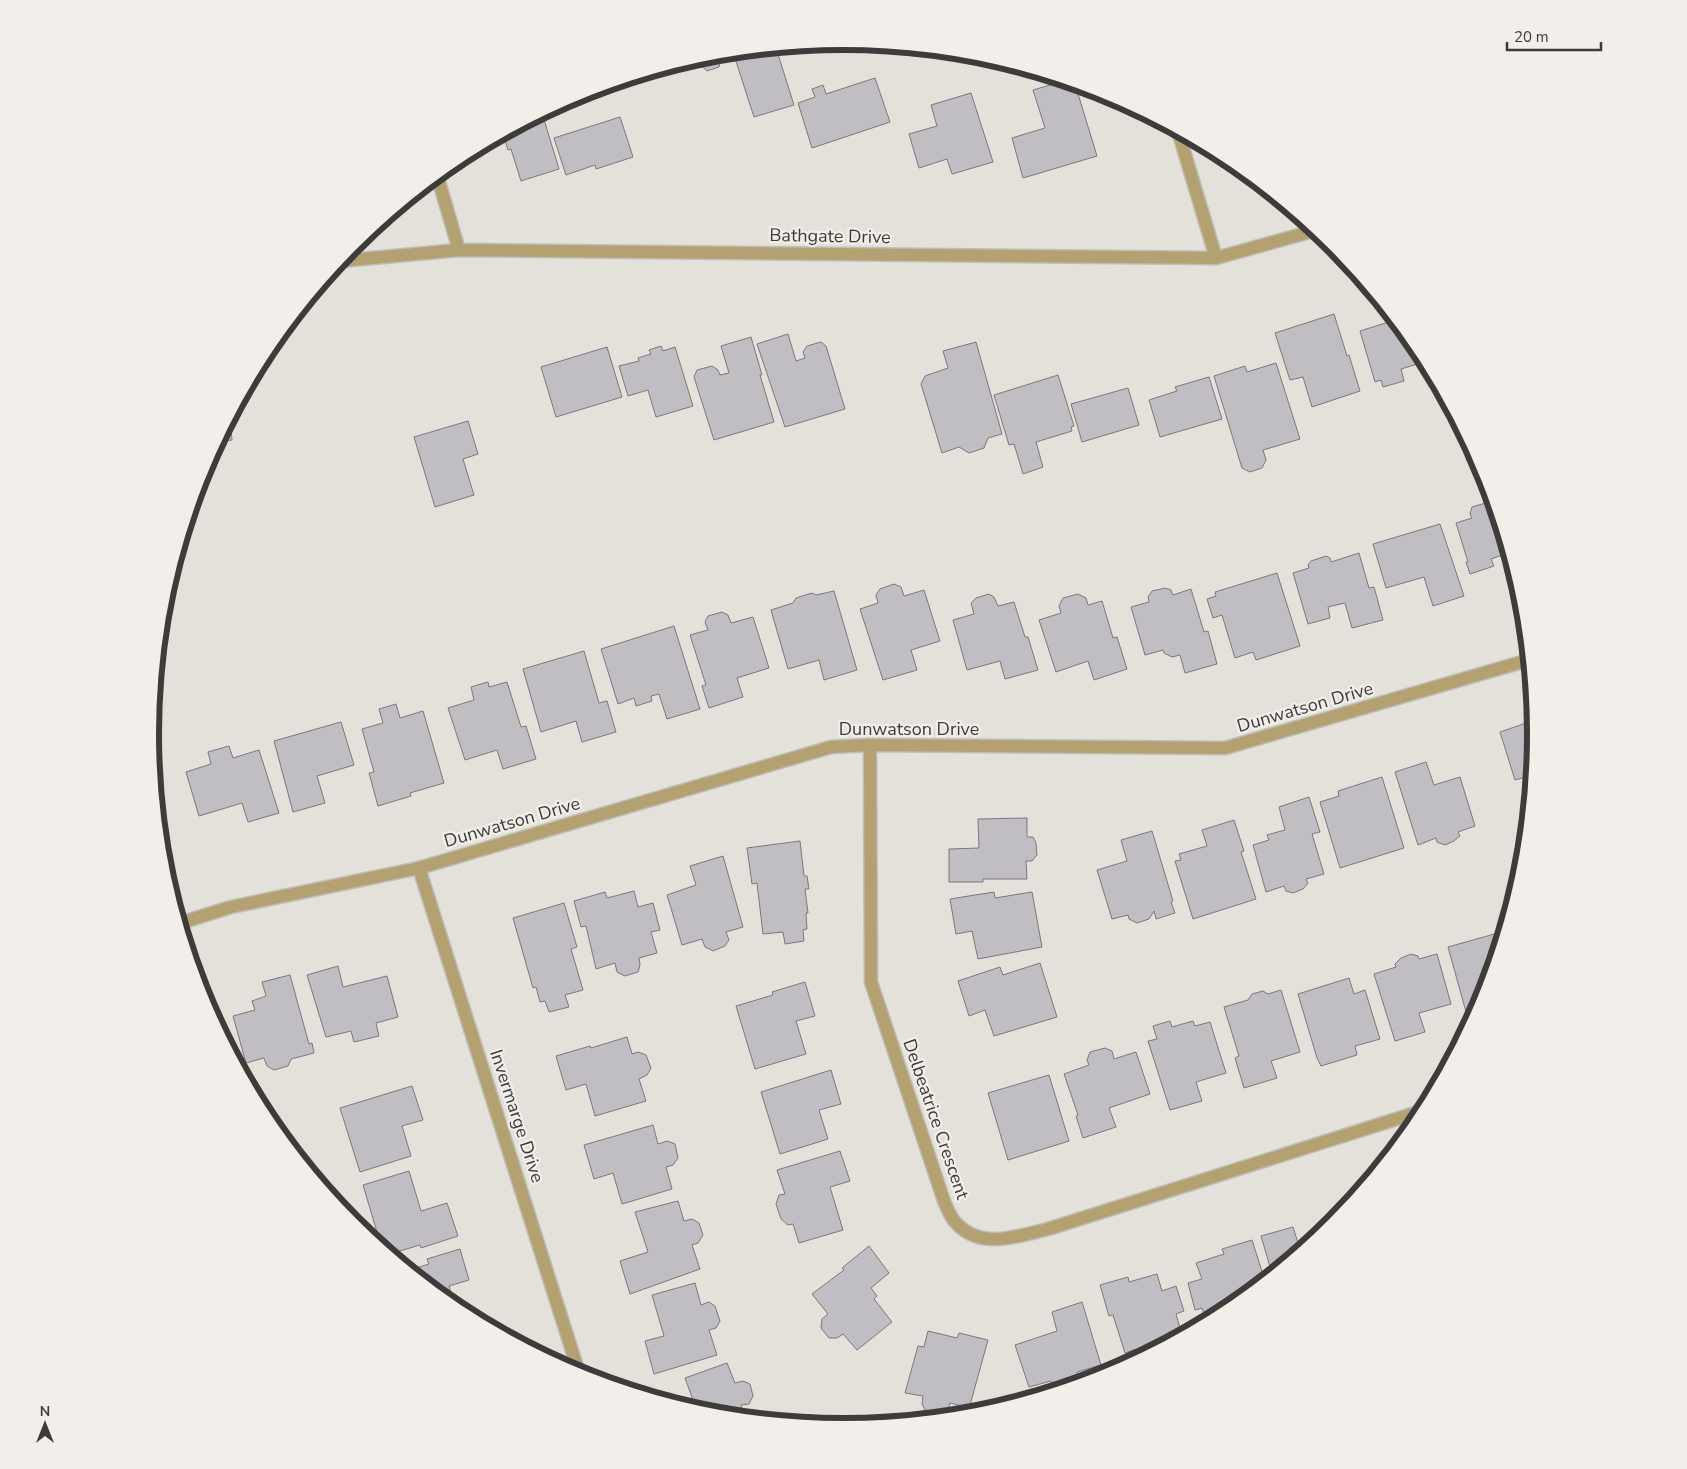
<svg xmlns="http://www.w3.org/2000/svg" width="1687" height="1469" font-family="'Nunito Sans',sans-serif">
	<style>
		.building { fill: #c1bec3; stroke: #7b777c }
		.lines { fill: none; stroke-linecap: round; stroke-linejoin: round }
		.street-casing { stroke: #bfbdb8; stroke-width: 15 }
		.street { stroke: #b4a172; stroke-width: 12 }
		.labels { text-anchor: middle; stroke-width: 4.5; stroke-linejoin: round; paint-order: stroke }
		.street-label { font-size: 18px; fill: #3e3c3a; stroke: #f2eee9 }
		.rim { fill: none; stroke: #3e3c3a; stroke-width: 6 }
	</style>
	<rect width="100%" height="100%" fill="#e4e1db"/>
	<g class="building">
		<polygon points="776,48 794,105 754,117 733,52 723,55 724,61 720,62 719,67 707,71 703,67 700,67 697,58 709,55 765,49 766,51"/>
		<polygon points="875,78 890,122 812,148 798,103 815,97 812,89 823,85 826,94"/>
		<polygon points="1064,81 1075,84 1097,156 1023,178 1012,138 1045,128 1033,90"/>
		<polygon points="971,93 993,162 952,174 947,159 919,168 909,134 937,126 931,105"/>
		<polygon points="542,113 559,169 521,181 511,149 508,150 503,134"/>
		<polygon points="620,117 633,157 596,169 595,165 566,175 554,138"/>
		<polygon points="1334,314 1347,356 1349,355 1360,391 1312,407 1303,377 1290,380 1275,333"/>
		<polygon points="1395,320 1420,350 1424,362 1401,369 1404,381 1383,387 1381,380 1375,382 1360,331"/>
		<polygon points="788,334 796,361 805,358 803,352 807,346 821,342 826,346 845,409 785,427 757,344"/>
		<polygon points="751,337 762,375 760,375 774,422 714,440 694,377 697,370 712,366 718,370 720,375 729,373 721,346"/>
		<polygon points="976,342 1002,434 988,438 984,448 969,453 959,447 942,453 921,384 925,376 948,368 943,351"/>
		<polygon points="661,346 663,351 675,347 693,406 656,417 648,390 628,396 619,366 639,361 638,358 651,354 649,350"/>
		<polygon points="607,347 622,397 556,417 541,367"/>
		<polygon points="1276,363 1300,439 1263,450 1266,460 1262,468 1250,472 1242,468 1214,376 1245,366 1247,372"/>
		<polygon points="1058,375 1074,426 1071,427 1072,431 1036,442 1043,467 1023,474 1014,444 1009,445 994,395"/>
		<polygon points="1209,377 1222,419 1160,437 1149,400 1177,391 1175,387"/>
		<polygon points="1128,388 1139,425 1082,442 1071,404"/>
		<polygon points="230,418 232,440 218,441"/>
		<polygon points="468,421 478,454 463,459 474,495 435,507 414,437"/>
		<polygon points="1489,502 1495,506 1518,580 1516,581 1506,552 1504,553 1505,554 1491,559 1494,566 1470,574 1466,562 1468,562 1456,523 1472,518 1470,514 1472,507"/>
		<polygon points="1440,524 1464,596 1433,606 1424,577 1386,588 1373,544"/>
		<polygon points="1359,553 1369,588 1374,587 1383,620 1352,628 1345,603 1328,607 1330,618 1308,624 1293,573 1309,568 1308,565 1311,561 1326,556 1330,558 1331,562"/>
		<polygon points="1277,573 1300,646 1256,660 1253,652 1235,658 1222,615 1213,618 1207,599 1216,596 1215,592"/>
		<polygon points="894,584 901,587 904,596 924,590 940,641 911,650 917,670 883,680 860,609 878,603 876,595 880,589"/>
		<polygon points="1165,588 1171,590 1173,595 1191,589 1204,632 1208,631 1217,664 1185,673 1180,655 1172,657 1164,653 1163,650 1145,655 1131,607 1149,602 1148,597 1152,591"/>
		<polygon points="834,591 857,670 824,680 819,660 788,669 771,610 793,603 796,598 812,593 816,595"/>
		<polygon points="989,594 994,597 998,606 1014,602 1025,637 1028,637 1038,670 1005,679 1000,661 967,670 953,620 974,614 971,603 976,598"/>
		<polygon points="1078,594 1086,598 1088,605 1102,601 1113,638 1117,637 1127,669 1094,680 1088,661 1056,672 1039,620 1061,613 1059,606 1063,598"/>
		<polygon points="722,612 728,615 731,623 753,617 769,668 737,678 743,697 709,708 702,686 706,685 690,635 708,630 705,622 708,616"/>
		<polygon points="674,626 700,709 667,719 659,694 651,696 652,701 636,706 634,698 618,704 601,649"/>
		<polygon points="584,651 599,703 607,701 616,732 582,742 576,721 541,732 523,669"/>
		<polygon points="488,682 489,687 507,682 521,727 526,726 536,759 503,769 497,750 465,760 448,708 474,700 471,687"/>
		<polygon points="396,704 400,718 423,711 444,783 410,793 411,796 378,806 369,773 374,772 362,729 383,723 379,709"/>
		<polygon points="1535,720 1537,735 1533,775 1515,780 1500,732"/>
		<polygon points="341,722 354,765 317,776 325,803 293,812 274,741"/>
		<polygon points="229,746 233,758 259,750 279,813 248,822 242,803 199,816 186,772 211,764 208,752"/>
		<polygon points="1426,762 1434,785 1460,777 1475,826 1458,832 1460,836 1454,841 1445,845 1437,842 1436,838 1418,845 1395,772"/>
		<polygon points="1382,777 1404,848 1340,868 1320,802 1339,796 1338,791"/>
		<polygon points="1309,797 1320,832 1312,834 1324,874 1306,879 1308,883 1303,889 1293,893 1286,891 1284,886 1266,892 1253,845 1269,840 1267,835 1285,830 1279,807"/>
		<polygon points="1027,818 1027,837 1033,837 1036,843 1037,855 1032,861 1026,861 1027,879 983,879 983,882 949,882 949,849 979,848 978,819"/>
		<polygon points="1234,820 1244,851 1241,852 1256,899 1193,919 1175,861 1181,860 1179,854 1207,846 1202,830"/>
		<polygon points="1152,831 1173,901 1171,902 1175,913 1156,919 1154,911 1149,919 1137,923 1129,919 1128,915 1112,919 1097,870 1127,861 1121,840"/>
		<polygon points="800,841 804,876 807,876 809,889 805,889 808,913 806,913 807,929 803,930 804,941 785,944 783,932 763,934 757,883 752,884 747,848"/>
		<polygon points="723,856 743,927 726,932 729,940 725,946 713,951 705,947 702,939 682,945 667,895 696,885 690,866"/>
		<polygon points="634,891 638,907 653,903 660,930 651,932 657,953 639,958 640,965 638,972 625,976 617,972 615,963 596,969 586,926 581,927 574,901 605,892 607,898"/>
		<polygon points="994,892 995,898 1032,892 1042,947 978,959 972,931 956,934 950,899"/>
		<polygon points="564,903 577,947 571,949 583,990 565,995 569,1007 549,1012 545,1001 540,1002 536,987 533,988 513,918"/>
		<polygon points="1505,931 1484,1000 1475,1017 1468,1019 1448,947"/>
		<polygon points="1411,954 1418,956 1419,959 1437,954 1451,1004 1419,1013 1425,1032 1395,1041 1374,974 1396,967 1395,964 1401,958"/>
		<polygon points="1040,963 1057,1017 994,1036 985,1010 969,1016 958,981 1000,967 1003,975"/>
		<polygon points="338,966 343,987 387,976 398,1017 376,1023 379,1036 354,1042 351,1031 326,1037 307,975"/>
		<polygon points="290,975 309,1044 312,1043 314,1053 291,1059 288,1066 274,1070 267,1066 264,1058 246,1063 233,1016 255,1010 252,1001 266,996 262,982"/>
		<polygon points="1349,978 1354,994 1365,990 1380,1039 1355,1046 1357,1055 1321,1066 1317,1058 1298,994"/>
		<polygon points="805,982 815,1016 796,1021 806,1054 755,1069 736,1006 773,995 772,992"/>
		<polygon points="1281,990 1300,1052 1271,1061 1277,1078 1244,1088 1235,1058 1239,1056 1224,1007 1248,1000 1252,994 1263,991 1268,994"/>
		<polygon points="1170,1021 1172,1027 1193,1021 1195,1026 1210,1022 1226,1073 1196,1082 1202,1101 1170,1110 1148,1041 1157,1039 1153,1026"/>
		<polygon points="627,1037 632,1054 638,1052 646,1055 651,1068 647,1075 639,1079 646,1101 595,1116 586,1084 566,1090 556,1056 590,1046 591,1048"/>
		<polygon points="1105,1048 1112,1051 1114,1059 1136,1052 1150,1094 1109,1108 1116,1127 1083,1138 1076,1116 1078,1115 1064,1074 1089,1065 1087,1060 1090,1052"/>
		<polygon points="831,1070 841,1104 819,1110 828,1139 780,1154 761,1092"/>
		<polygon points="1049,1075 1069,1141 1008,1160 988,1093"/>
		<polygon points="412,1086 423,1120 402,1126 411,1156 360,1172 340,1108"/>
		<polygon points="653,1125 658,1144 667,1141 675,1144 678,1158 673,1165 666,1167 672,1189 622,1204 613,1173 594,1179 584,1145"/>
		<polygon points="840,1151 850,1181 830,1187 843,1230 799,1243 793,1224 788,1225 781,1219 776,1204 779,1195 785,1194 777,1170"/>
		<polygon points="409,1171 421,1211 447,1203 458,1236 421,1248 420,1245 390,1254 382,1249 363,1185"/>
		<polygon points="678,1201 684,1221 692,1219 699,1223 703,1235 698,1243 692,1245 700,1269 630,1294 620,1261 648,1252 635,1212"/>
		<polygon points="1293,1227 1299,1246 1314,1241 1275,1273 1274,1269 1271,1270 1261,1236"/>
		<polygon points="1252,1240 1265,1281 1228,1311 1207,1323 1202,1308 1195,1310 1188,1283 1202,1279 1196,1263 1224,1254 1222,1249"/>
		<polygon points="869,1246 889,1273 871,1288 877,1296 874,1299 892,1322 857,1350 843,1334 837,1338 829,1338 821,1328 822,1319 828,1314 812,1294 844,1270 842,1268"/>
		<polygon points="460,1249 469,1280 449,1286 456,1309 409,1270 429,1264 427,1259"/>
		<polygon points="1157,1274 1162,1291 1176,1286 1184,1311 1176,1314 1182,1335 1166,1340 1167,1344 1144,1356 1140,1348 1125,1353 1113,1315 1109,1316 1100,1285 1128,1277 1129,1282"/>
		<polygon points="695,1283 701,1305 709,1302 715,1306 720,1321 716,1328 709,1330 717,1355 654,1374 645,1341 664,1336 652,1295"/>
		<polygon points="1082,1302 1101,1365 1077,1372 1079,1379 1076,1385 1059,1390 1053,1388 1051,1381 1029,1387 1015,1345 1057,1331 1052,1312"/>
		<polygon points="928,1331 957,1338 959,1333 988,1340 970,1405 967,1404 966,1407 950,1403 948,1410 941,1415 926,1412 922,1404 923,1396 905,1393 918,1346 924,1347"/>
		<polygon points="727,1363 735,1383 743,1381 750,1384 753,1396 749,1404 741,1405 745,1418 708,1414 697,1411 685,1378"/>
	</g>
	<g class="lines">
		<defs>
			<g id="street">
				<polyline points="1178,131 1216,258"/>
				<polyline points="437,175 459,250"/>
				<polyline points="340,261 459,250 1216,258 1317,230"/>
				<path d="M870 745 871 982 944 1201C947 1208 951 1219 957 1224 982 1250 1018 1236 1048 1229L1425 1110"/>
				<polyline points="419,868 580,1376"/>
				<polyline points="180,923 231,907 419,868 831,747 870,745 1225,748 1529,660"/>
			</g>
		</defs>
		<use href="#street" class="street-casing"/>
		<use href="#street" class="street"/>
	</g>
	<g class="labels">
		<g class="street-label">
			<text transform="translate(830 236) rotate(1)" y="6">Bathgate Drive</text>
			<text transform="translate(1305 707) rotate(-16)" y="6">Dunwatson Drive</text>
			<text x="909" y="735">Dunwatson Drive</text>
			<text transform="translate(512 822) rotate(-16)" y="6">Dunwatson Drive</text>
			<text transform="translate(517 1116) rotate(72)" y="6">Invermarge Drive</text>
			<text transform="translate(936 1119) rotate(71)" y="6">Delbeatrice Crescent</text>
		</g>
	</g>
	<path d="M0 0H1687V1469H0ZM159 734a684 684 0 1 1 1368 0a684 684 0 1 1-1368 0Z" fill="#f2eee9" fill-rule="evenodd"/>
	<path class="rim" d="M159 734a684 684 0 1 1 1368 0a684 684 0 1 1-1368 0Z"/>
	<g transform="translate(45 1424)" stroke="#f2eee9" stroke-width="4" paint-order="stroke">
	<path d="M0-4L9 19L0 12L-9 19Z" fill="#3e3c3a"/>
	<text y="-8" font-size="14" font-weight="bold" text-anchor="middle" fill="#3e3c3a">N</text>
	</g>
	<path d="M1507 42v8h94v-8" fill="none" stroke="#3e3c3a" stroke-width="2.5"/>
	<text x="1514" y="42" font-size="15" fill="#3e3c3a" stroke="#f2eee9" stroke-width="4" paint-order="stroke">20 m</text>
</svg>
